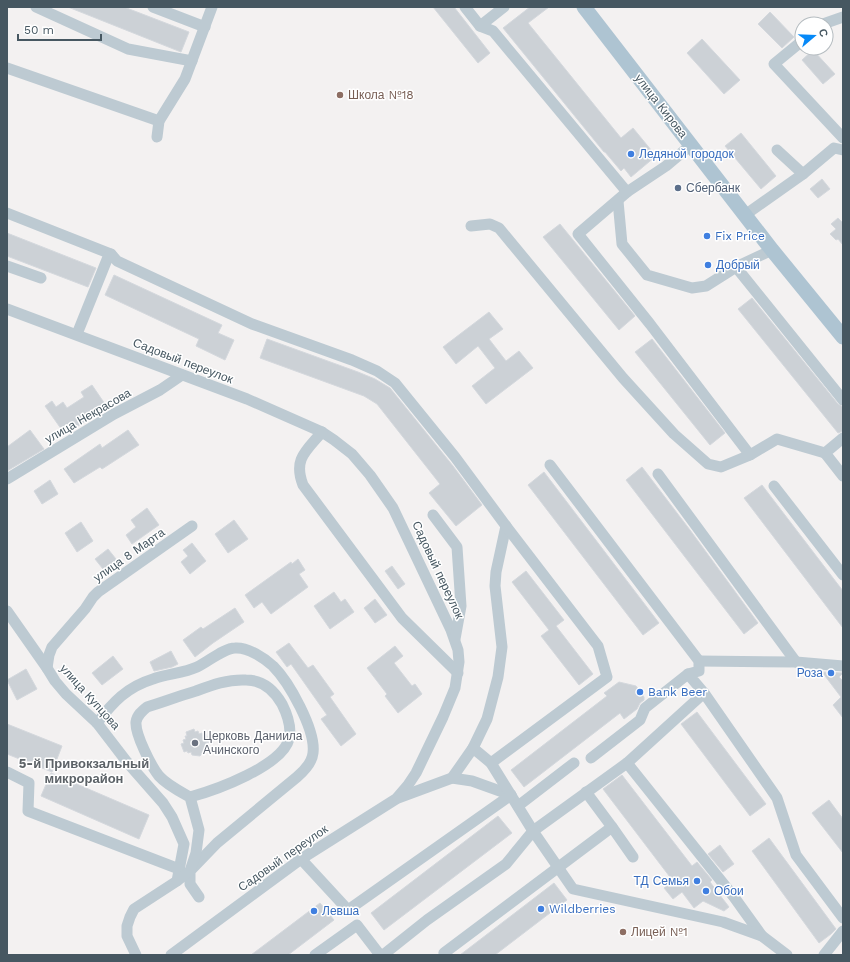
<svg xmlns="http://www.w3.org/2000/svg" width="850" height="962" font-family="'Work Sans',sans-serif">
	<style>
		.building { fill: #ccd1d6; stroke: #d4d8dd }
		.lines { fill: none; stroke-linecap: round; stroke-linejoin: round }
		.minor { stroke: #bdcad2; stroke-width: 11 }
		.major { stroke: #aec4d2; stroke-width: 15 }
		.education-dot { fill: #8d6e63; stroke: #fff; stroke-width: 1.5 }
		.shop-dot { fill: #3f7fe0; stroke: #fff; stroke-width: 1.5 }
		.service-dot { fill: #5c6f8a; stroke: #fff; stroke-width: 1.5 }
		.worship-dot { fill: #6b7280; stroke: #fff; stroke-width: 1.5 }
		.labels { text-anchor: middle; stroke-width: 3; stroke-linejoin: round; paint-order: stroke }
		.education-label { font-size: 12px; fill: #785e54; stroke: #fff; text-anchor: start }
		.street-label { font-size: 12px; fill: #465761; stroke: #fff }
		.shop-label { font-size: 12px; fill: #366cbe; stroke: #fff; text-anchor: start }
		.service-label { font-size: 12px; fill: #4e5e75; stroke: #fff; text-anchor: start }
		.worship-label { font-size: 12px; fill: #5b616d; stroke: #fff; text-anchor: start }
		.neighbourhood-label { font-size: 13px; font-weight: bold; fill: #5c6267; stroke: #fff }
	</style>
	<rect width="100%" height="100%" fill="#f3f1f1"/>
	<g class="building">
		<polygon points="68,7 124,7 189,32 181,52"/>
		<polygon points="433,7 454,7 490,53 478,63"/>
		<polygon points="530,7 549,7 528,23 621,138 633,128 656,156 631,177 624,168 621,171 605,152 604,152 503,28"/>
		<polygon points="770,12 794,37 782,48 758,24"/>
		<polygon points="702,39 740,80 724,94 687,53"/>
		<polygon points="813,50 835,74 823,84 802,60"/>
		<polygon points="741,133 776,176 761,189 725,146"/>
		<polygon points="822,179 830,189 818,198 810,189"/>
		<polygon points="838,218 843,223 843,245 838,239 836,240 830,234 836,229 831,224"/>
		<polygon points="560,224 635,316 619,330 543,237"/>
		<polygon points="7,233 96,268 88,287 7,256"/>
		<polygon points="114,275 222,325 218,333 234,340 225,360 196,346 199,339 105,295"/>
		<polygon points="752,298 838,404 843,407 843,431 838,433 738,309"/>
		<polygon points="489,312 503,329 489,339 506,361 519,351 533,368 486,404 472,386 495,368 478,346 456,364 443,347"/>
		<polygon points="267,339 358,372 375,379 390,388 453,466 482,505 456,526 429,493 440,484 377,404 364,396 260,358"/>
		<polygon points="652,339 725,433 710,445 635,352"/>
		<polygon points="92,385 107,407 78,426 76,425 64,433 45,406 52,401 56,407 63,402 67,408 84,397 81,392"/>
		<polygon points="30,430 44,449 7,471 7,447"/>
		<polygon points="128,430 139,445 102,469 100,467 74,483 64,469 100,444 102,448"/>
		<polygon points="642,467 690,530 758,623 744,634 626,480"/>
		<polygon points="544,472 659,623 643,635 528,485"/>
		<polygon points="50,480 58,494 42,504 34,491"/>
		<polygon points="762,485 843,591 843,628 744,498"/>
		<polygon points="147,508 159,525 132,544 126,535 136,527 131,520"/>
		<polygon points="234,520 248,539 228,553 215,534"/>
		<polygon points="81,522 93,541 77,552 65,533"/>
		<polygon points="192,543 206,561 190,574 181,562 188,556 183,550"/>
		<polygon points="108,549 120,564 107,574 95,559"/>
		<polygon points="298,559 305,570 299,574 308,587 271,614 262,602 254,608 245,595 291,562 292,564"/>
		<polygon points="392,566 405,584 398,589 385,571"/>
		<polygon points="526,571 564,620 556,626 593,674 579,685 541,636 549,630 512,582"/>
		<polygon points="334,592 341,602 345,599 354,612 330,629 314,606"/>
		<polygon points="375,599 387,615 375,623 364,608"/>
		<polygon points="235,608 244,622 213,643 195,657 183,640 201,627 203,629"/>
		<polygon points="289,643 308,668 313,665 334,694 330,697 356,734 341,746 321,719 327,715 291,664 287,667 276,652"/>
		<polygon points="395,646 403,656 394,663 412,686 415,684 422,694 398,713 385,696 387,694 367,668"/>
		<polygon points="171,651 178,664 172,667 154,671 150,662"/>
		<polygon points="113,656 123,669 102,685 92,673"/>
		<polygon points="26,669 37,689 17,700 7,680"/>
		<polygon points="822,672 843,673 839,677 843,681 843,718 833,705 841,697"/>
		<polygon points="619,682 636,686 644,697 644,700 640,703 637,709 624,719 620,713 524,787 511,770 607,696 604,693"/>
		<polygon points="697,712 766,804 750,816 681,724"/>
		<polygon points="7,724 62,746 52,772 7,754"/>
		<polygon points="194,729 195,732 198,731 199,734 202,733 203,735 206,734 209,742 206,743 207,746 204,747 205,751 200,756 192,755 191,752 188,753 187,751 184,752 181,744 184,743 183,740 186,739 185,736 187,736 186,732"/>
		<polygon points="51,773 149,815 139,839 41,796"/>
		<polygon points="622,775 692,866 697,862 712,880 710,882 729,907 724,911 703,901 694,908 682,892 673,899 664,888 673,881 603,789"/>
		<polygon points="829,800 843,819 843,853 812,813"/>
		<polygon points="498,816 512,833 384,930 371,913"/>
		<polygon points="769,838 836,929 831,934 819,943 752,851"/>
		<polygon points="720,845 734,864 723,872 708,854"/>
		<polygon points="554,883 567,900 495,955 460,955"/>
		<polygon points="320,903 334,920 288,955 251,955"/>
	</g>
	<g class="lines">
		<g class="minor">
			<polyline points="36,7 128,49 192,61"/>
			<polyline points="153,7 205,27"/>
			<polyline points="465,7 480,26"/>
			<polyline points="504,7 480,26 493,31 627,192"/>
			<polyline points="823,24 843,17"/>
			<polyline points="802,41 774,64 843,138"/>
			<polyline points="7,68 159,121"/>
			<polyline points="157,137 159,121 185,79 212,7"/>
			<polyline points="691,145 666,166 627,192 578,234 650,324 750,455"/>
			<polyline points="777,150 803,174"/>
			<polyline points="618,201 622,244 647,275 692,288 706,286 736,267 772,250"/>
			<polyline points="7,213 111,254"/>
			<polyline points="745,215 803,174 834,148 843,150"/>
			<polyline points="471,226 490,224 499,228 623,378 674,434 708,464 721,467 750,455 777,439 825,453"/>
			<polyline points="7,266 41,278"/>
			<polyline points="736,267 843,400"/>
			<polyline points="7,309 247,399 322,432 334,440 352,454 370,475 393,508 451,630 458,650 459,662 455,688 443,717 416,773 408,785 396,799 301,859 171,955"/>
			<polyline points="77,334 108,257 111,254 117,261 252,324 352,360 377,371 395,383 455,457 506,526 496,572 495,586 502,647 498,677 487,719 473,748"/>
			<path d="M322 432C306 451 293 459 303 485L402 618 458 673"/>
			<polyline points="843,438 825,453 843,476"/>
			<polyline points="658,474 796,662"/>
			<polyline points="7,479 114,414 160,390 182,375"/>
			<polyline points="774,486 843,575"/>
			<polyline points="433,515 457,547 461,606 455,639"/>
			<polyline points="7,611 47,668 55,681 66,694 97,723 127,762 163,803 172,817 184,844 177,881 134,909 130,917 127,926 127,936 136,955"/>
			<polyline points="699,661 796,662 843,666"/>
			<polyline points="47,668 49,655 52,647 85,609 93,597 98,592 192,526"/>
			<polyline points="704,693 777,798 796,855 843,918"/>
			<path d="M97 723C113 702 127 687 153 679 167 674 184 673 197 667 208 662 224 648 235 648 248 647 264 658 273 666 289 682 316 730 313 753 312 763 304 771 297 777L217 843 190 871V884L199 897"/>
			<polyline points="591,758 640,720 645,708 688,674"/>
			<polyline points="491,763 607,677 598,646 506,526"/>
			<polyline points="627,763 734,897 762,936"/>
			<polyline points="7,772 29,783 28,811 179,869"/>
			<polyline points="452,778 472,781 511,795"/>
			<polyline points="586,792 612,827"/>
			<polyline points="398,798 452,778 473,748 491,763 533,831 627,763 704,693 688,674 699,671 699,661 550,465"/>
			<polyline points="518,806 574,763"/>
			<polyline points="301,859 348,910 511,795"/>
			<path d="M177 881 190 871 196 853 199 830 190 797C216 790 282 766 289 739 292 727 287 714 282 704 274 690 262 680 246 680 228 679 212 685 196 691 179 696 163 702 147 707 142 711 137 715 136 722 135 734 151 766 159 776 167 785 179 791 190 797"/>
			<polyline points="315,955 357,925 380,955"/>
			<polyline points="383,955 427,920 506,864 533,831 573,889 723,922 762,936 787,955"/>
			<polyline points="445,955 444,953 612,827 633,857"/>
			<polyline points="824,955 843,931"/>
		</g>
		<polyline class="major" points="584,7 772,250 843,337"/>
	</g>
	<g class="education-dot">
		<circle cx="340" cy="95" r="4"/>
		<circle cx="623" cy="932" r="4"/>
	</g>
	<g class="shop-dot">
		<circle cx="631" cy="154" r="4"/>
		<circle cx="707" cy="236" r="4"/>
		<circle cx="708" cy="265" r="4"/>
		<circle cx="831" cy="673" r="4"/>
		<circle cx="640" cy="692" r="4"/>
		<circle cx="697" cy="881" r="4"/>
		<circle cx="706" cy="891" r="4"/>
		<circle cx="541" cy="909" r="4"/>
		<circle cx="314" cy="911" r="4"/>
	</g>
	<circle class="service-dot" cx="678" cy="188" r="4"/>
	<circle class="worship-dot" cx="195" cy="743" r="4"/>
	<g class="labels">
		<g class="education-label">
			<text x="348" y="99">Школа №18</text>
			<text x="631" y="936">Лицей №1</text>
		</g>
		<g class="street-label">
			<text transform="translate(661 106) rotate(52)" y="4">улица Кирова</text>
			<text transform="translate(183 361) rotate(21)" y="4">Садовый переулок</text>
			<text transform="translate(88 416) rotate(-30)" y="4">улица Некрасова</text>
			<text transform="translate(129 555) rotate(-35)" y="4">улица 8 Марта</text>
			<text transform="translate(438 570) rotate(65)" y="4">Садовый переулок</text>
			<text transform="translate(90 697) rotate(48)" y="4">улица Купцова</text>
			<text transform="translate(283 858) rotate(-35)" y="4">Садовый переулок</text>
		</g>
		<g class="shop-label">
			<text x="639" y="158">Ледяной городок</text>
			<text x="715" y="240">Fix Price</text>
			<text x="716" y="269">Добрый</text>
			<text x="823" y="677" text-anchor="end">Роза</text>
			<text x="648" y="696">Bank Beer</text>
			<text x="689" y="885" text-anchor="end">ТД Семья</text>
			<text x="714" y="895">Обои</text>
			<text x="549" y="913">Wildberries</text>
			<text x="322" y="915">Левша</text>
		</g>
		<g class="service-label">
			<text x="686" y="192">Сбербанк</text>
		</g>
		<g class="worship-label">
			<text x="203" y="740">Церковь Даниила<tspan x="203" dy="14">Ачинского</tspan></text>
		</g>
		<g class="neighbourhood-label">
			<text x="84" y="768">5-й Привокзальный<tspan x="84" dy="15">микрорайон</tspan></text>
		</g>
	</g>
	<rect width="850" height="962" fill="none" stroke="#465761" stroke-width="16"/>
	<g transform="translate(814 36) rotate(71)"><circle r="19" fill="#ffffff" stroke="#b5bcc0"/>
	<path d="M0-3L7 15L0 10L-7 15Z" fill="#0689f8"/>
	<text y="-6" font-size="11" font-weight="bold" text-anchor="middle" fill="#465761">С</text>
	</g>
	<path d="M18 34v6h83v-6" fill="none" stroke="#465761" stroke-width="2"/>
	<text x="24" y="34" font-size="12" fill="#465761" stroke="#ffffff" stroke-width="3" paint-order="stroke">50 m</text>
</svg>
